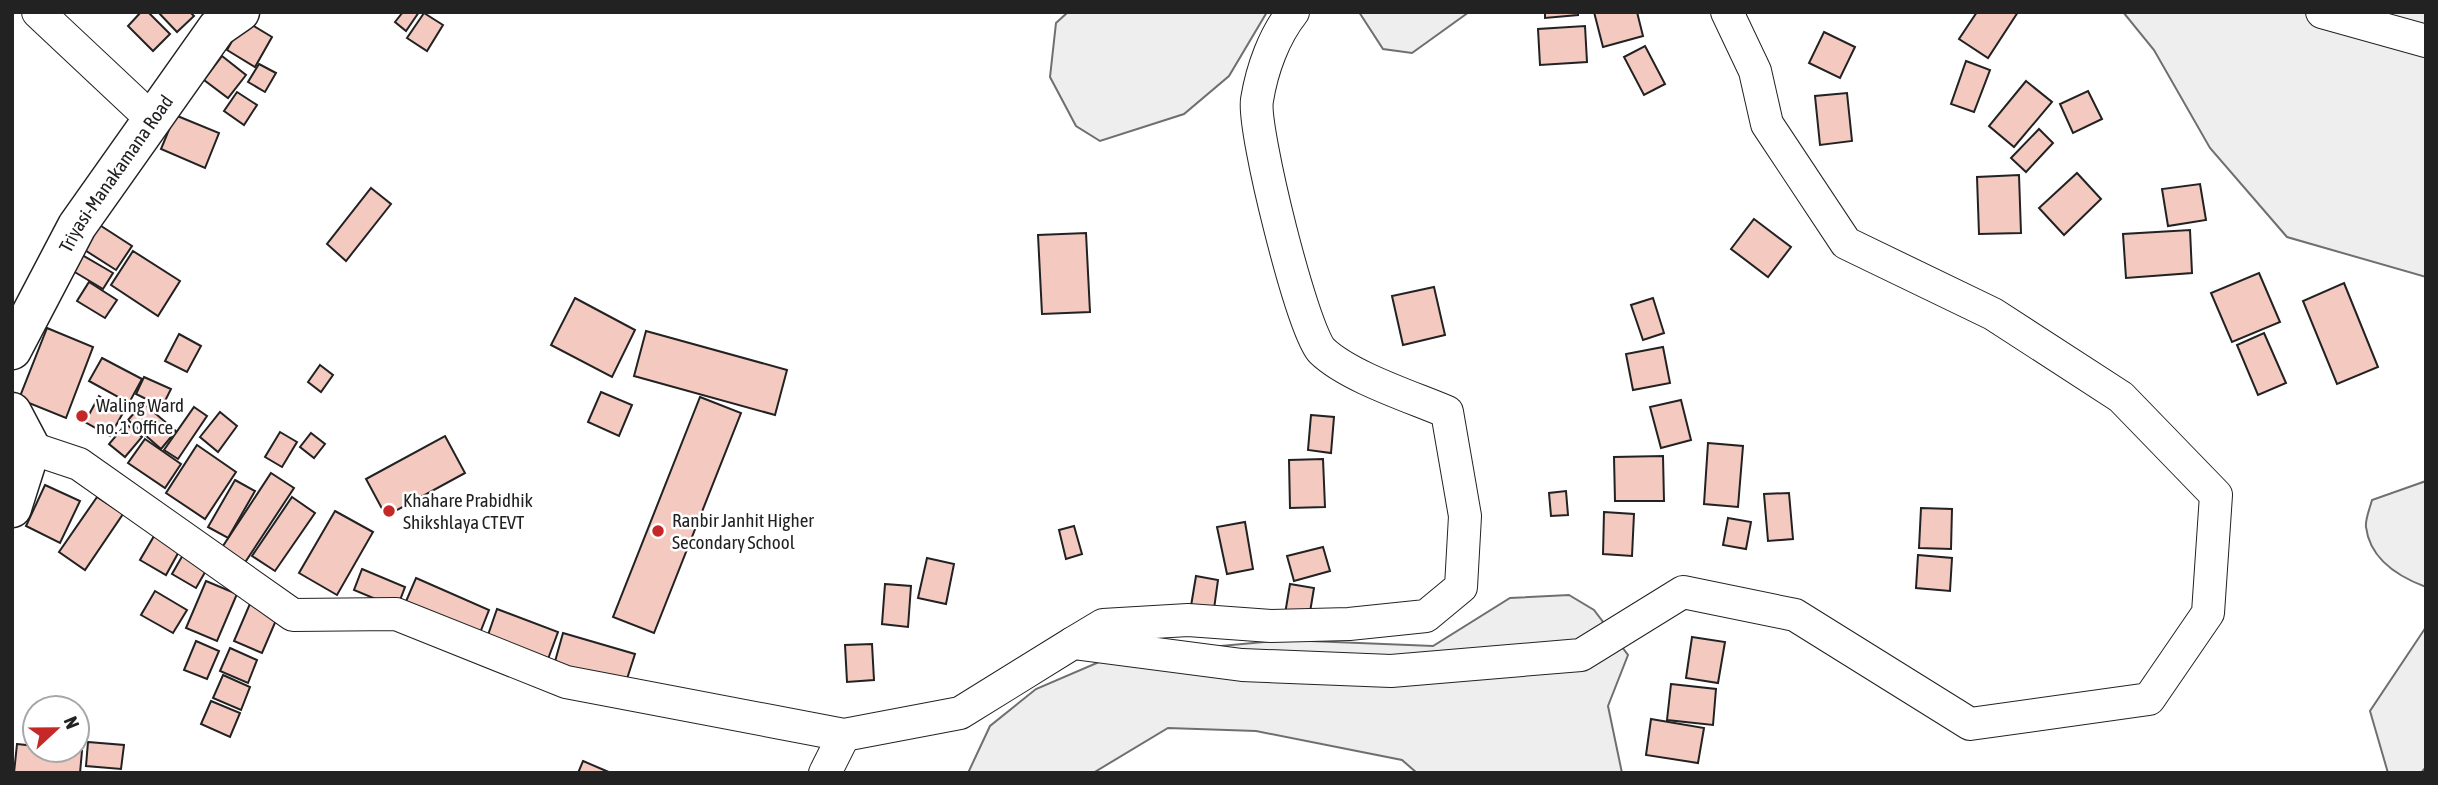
<svg xmlns="http://www.w3.org/2000/svg" width="2438" height="785" font-family="'Asap Condensed',sans-serif">
	<style>
		.green { fill: #eee; stroke: #6f6f6f; stroke-width: 2 }
		.building { fill: #f3c9c0; stroke: #222; stroke-width: 2 }
		.lines { fill: none; stroke-linecap: round; stroke-linejoin: round }
		.street-casing { stroke: #222; stroke-width: 34 }
		.secondary-casing { stroke: #222; stroke-width: 41 }
		.street { stroke: #fff; stroke-width: 32 }
		.secondary { stroke: #fff; stroke-width: 38 }
		.poi-dot { fill: #c62828; stroke: #fff; stroke-width: 2.5 }
		.labels { text-anchor: middle; stroke-width: 5; stroke-linejoin: round; paint-order: stroke }
		.street-label { font-size: 19px; fill: #222; stroke: #fff }
		.poi-label { font-size: 19px; fill: #222; stroke: #fff; text-anchor: start }
	</style>
	<rect width="100%" height="100%" fill="#fff"/>
	<g class="green">
		<polygon points="1068,12 1267,12 1229,76 1184,114 1100,141 1076,126 1050,77 1056,23"/>
		<polygon points="1359,12 1469,12 1412,53 1383,49"/>
		<polygon points="2123,12 2426,12 2426,277 2287,237 2210,148 2154,50"/>
		<path d="M2426 481V587C2399 577 2370 560 2366 527 2365 519 2370 508 2372 500Z"/>
		<polygon points="1569,595 1594,610 1628,655 1608,706 1622,773 1417,773 1402,760 1256,731 1168,728 1093,773 968,773 990,726 1036,689 1113,656 1285,640 1433,646 1510,598"/>
		<polygon points="2426,627 2426,767 2421,773 2388,773 2370,711"/>
	</g>
	<g class="building">
		<polygon points="141,12 148,12 170,34 153,51 128,26"/>
		<polygon points="158,12 190,12 194,16 177,32"/>
		<polygon points="403,12 419,12 406,31 395,22"/>
		<polygon points="1545,12 1578,12 1578,15 1545,18"/>
		<polygon points="1594,12 1637,12 1643,36 1603,47"/>
		<polygon points="1977,12 2018,12 1988,58 1959,39"/>
		<polygon points="424,13 443,25 427,51 407,38"/>
		<polygon points="244,20 272,37 255,67 227,50"/>
		<polygon points="1585,26 1587,62 1540,65 1538,29"/>
		<polygon points="1824,32 1855,47 1840,78 1809,63"/>
		<polygon points="1645,46 1665,84 1644,95 1624,57"/>
		<polygon points="222,56 246,75 228,98 204,80"/>
		<polygon points="1966,61 1990,70 1974,112 1951,104"/>
		<polygon points="259,64 276,73 265,92 248,82"/>
		<polygon points="2026,81 2052,102 2014,147 1989,126"/>
		<polygon points="2088,91 2102,119 2073,133 2060,104"/>
		<polygon points="237,92 257,105 244,125 224,111"/>
		<polygon points="1847,93 1852,141 1820,145 1815,96"/>
		<polygon points="175,115 219,133 205,168 161,149"/>
		<polygon points="2039,129 2053,143 2026,172 2011,158"/>
		<polygon points="2077,173 2101,199 2064,235 2039,208"/>
		<polygon points="2019,175 2021,233 1979,234 1977,177"/>
		<polygon points="2200,184 2206,220 2168,226 2162,189"/>
		<polygon points="371,188 391,204 346,261 327,244"/>
		<polygon points="1754,219 1791,247 1768,277 1731,249"/>
		<polygon points="95,222 132,246 116,270 80,247"/>
		<polygon points="2190,230 2192,273 2126,278 2123,234"/>
		<polygon points="1086,233 1090,312 1042,314 1038,235"/>
		<polygon points="133,251 180,281 158,316 111,285"/>
		<polygon points="77,252 113,273 103,289 68,268"/>
		<polygon points="2259,273 2280,322 2232,342 2211,293"/>
		<polygon points="89,282 117,300 105,318 77,301"/>
		<polygon points="2344,283 2378,367 2337,384 2303,301"/>
		<polygon points="1434,287 1445,335 1403,345 1392,296"/>
		<polygon points="575,298 635,330 612,377 551,345"/>
		<polygon points="1653,298 1664,333 1643,340 1631,305"/>
		<polygon points="47,328 93,347 66,418 19,399"/>
		<polygon points="646,331 787,370 775,415 634,376"/>
		<polygon points="2264,333 2286,383 2258,395 2237,345"/>
		<polygon points="179,334 201,346 187,372 165,361"/>
		<polygon points="1663,347 1670,383 1633,390 1626,354"/>
		<polygon points="102,358 142,379 129,403 89,381"/>
		<polygon points="320,365 333,375 321,392 308,382"/>
		<polygon points="144,377 171,389 162,407 136,394"/>
		<polygon points="601,392 632,405 619,436 588,422"/>
		<polygon points="99,396 124,411 110,436 85,422"/>
		<polygon points="700,397 741,413 654,633 613,617"/>
		<polygon points="1681,400 1691,440 1661,448 1650,407"/>
		<polygon points="143,403 176,431 161,449 128,420"/>
		<polygon points="194,407 207,416 178,459 164,450"/>
		<polygon points="220,412 237,426 218,452 200,437"/>
		<polygon points="1311,415 1334,417 1331,453 1308,450"/>
		<polygon points="126,424 142,437 125,457 109,444"/>
		<polygon points="280,432 297,442 282,467 265,457"/>
		<polygon points="311,433 325,444 314,458 300,447"/>
		<polygon points="445,436 465,473 386,516 366,479"/>
		<polygon points="145,439 181,464 165,488 128,463"/>
		<polygon points="1708,443 1743,446 1738,507 1704,504"/>
		<polygon points="197,445 236,472 205,519 166,493"/>
		<polygon points="1663,456 1664,501 1615,501 1614,457"/>
		<polygon points="1323,459 1325,507 1290,508 1289,460"/>
		<polygon points="271,473 294,488 244,564 221,549"/>
		<polygon points="235,480 255,491 228,538 208,527"/>
		<polygon points="45,485 80,501 60,543 26,526"/>
		<polygon points="1566,491 1568,515 1551,516 1549,493"/>
		<polygon points="1789,493 1793,539 1768,541 1764,494"/>
		<polygon points="97,497 123,514 85,570 59,552"/>
		<polygon points="292,497 315,513 275,571 252,556"/>
		<polygon points="1921,508 1952,509 1951,549 1919,548"/>
		<polygon points="335,511 373,532 337,595 299,573"/>
		<polygon points="1604,512 1634,514 1632,556 1603,554"/>
		<polygon points="1728,518 1751,522 1746,549 1723,545"/>
		<polygon points="1245,522 1253,569 1227,574 1217,527"/>
		<polygon points="1074,526 1082,554 1066,559 1059,530"/>
		<polygon points="157,531 182,546 166,575 140,560"/>
		<polygon points="1323,547 1330,571 1294,581 1287,556"/>
		<polygon points="184,553 208,567 196,588 172,574"/>
		<polygon points="1918,555 1952,558 1950,591 1916,588"/>
		<polygon points="927,558 954,564 946,604 918,598"/>
		<polygon points="362,569 405,587 397,608 354,590"/>
		<polygon points="1196,576 1218,580 1214,609 1191,606"/>
		<polygon points="416,578 489,610 478,638 404,606"/>
		<polygon points="206,581 237,594 217,641 186,628"/>
		<polygon points="885,584 911,586 908,627 882,624"/>
		<polygon points="1290,584 1314,588 1309,618 1285,614"/>
		<polygon points="155,591 187,610 173,633 141,615"/>
		<polygon points="252,599 280,611 262,653 234,641"/>
		<polygon points="497,609 558,632 548,659 488,635"/>
		<polygon points="563,633 635,654 625,685 554,665"/>
		<polygon points="1692,637 1725,642 1718,683 1686,678"/>
		<polygon points="196,641 219,651 207,679 184,670"/>
		<polygon points="872,644 874,680 847,682 845,645"/>
		<polygon points="230,648 257,660 248,683 220,671"/>
		<polygon points="223,675 250,687 241,710 213,698"/>
		<polygon points="1671,684 1716,689 1713,725 1667,720"/>
		<polygon points="211,701 240,713 230,737 201,724"/>
		<polygon points="1651,719 1704,728 1698,763 1646,755"/>
		<polygon points="88,742 124,745 121,769 86,766"/>
		<polygon points="17,744 35,746 35,750 82,751 80,773 14,773"/>
		<polygon points="583,761 611,773 578,773"/>
	</g>
	<g class="lines">
		<defs>
			<g id="street">
				<polyline points="38,12 153,120"/>
				<polyline points="2322,12 2426,41"/>
				<polyline points="17,428 31,448 79,464 293,615 396,614 566,682 844,735 960,713 1073,643 1242,665 1391,671 1581,655 1683,592 1795,615 1970,724 2149,699 2208,613 2216,495 2121,397 1993,314 1846,243 1767,124 1755,71 1727,12"/>
				<path d="M1073 643 1103 625 1188 620 1271 626 1349 624 1426 616 1461 587 1465 516 1447 412C1412 397 1349 377 1322 351 1303 333 1252 129 1257 100 1262 69 1274 36 1293 12"/>
				<polyline points="825,773 844,735"/>
			</g>
			<g id="secondary">
				<path id="s1" d="M12 350 77 226 217 28 240 12"/>
				<polyline points="12,412 31,448 12,508"/>
			</g>
		</defs>
		<use href="#street" class="street-casing"/>
		<use href="#secondary" class="secondary-casing"/>
		<use href="#street" class="street"/>
		<use href="#secondary" class="secondary"/>
	</g>
	<g class="poi-dot">
		<circle cx="82" cy="416" r="7"/>
		<circle cx="389" cy="511" r="7"/>
		<circle cx="658" cy="531" r="7"/>
	</g>
	<g class="labels">
		<g class="street-label">
			<text dy="7" stroke="none"><textPath href="#s1" startOffset="205">Triyasi-Manakamana Road</textPath></text>
		</g>
		<g class="poi-label">
			<text x="96" y="412">Waling Ward<tspan x="96" dy="22">no. 1 Office</tspan></text>
			<text x="403" y="507">Khahare Prabidhik<tspan x="403" dy="22">Shikshlaya CTEVT</tspan></text>
			<text x="672" y="527">Ranbir Janhit Higher<tspan x="672" dy="22">Secondary School</tspan></text>
		</g>
	</g>
	<rect width="2438" height="785" fill="none" stroke="#222222" stroke-width="28"/>
	<g transform="translate(56 729) rotate(68)"><circle r="33" fill="#ffffff" stroke="#a7a7a7" stroke-width="2"/>
	<path d="M0-5L12 26L0 18L-12 26Z" fill="#c62828"/>
	<text y="-10" font-size="19" font-weight="bold" text-anchor="middle" fill="#222222">N</text>
	</g>
</svg>
